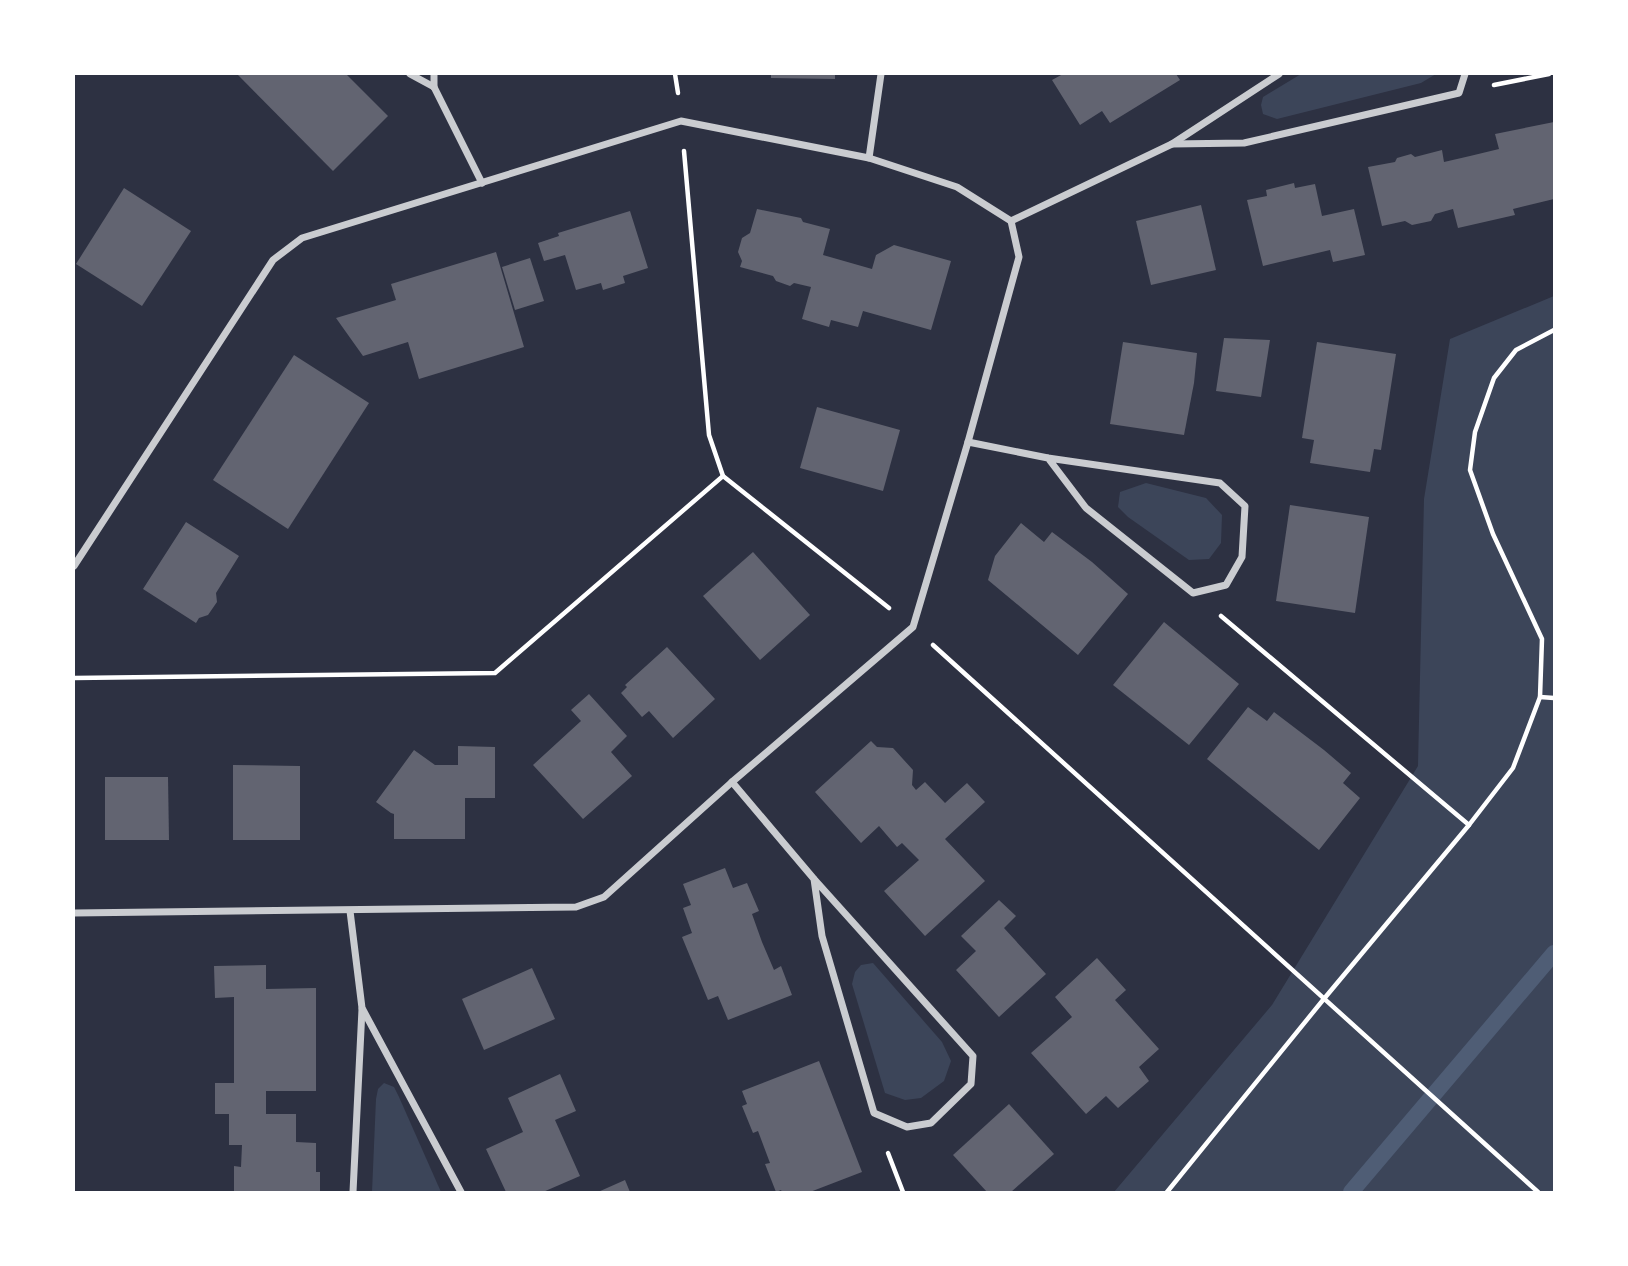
<svg xmlns="http://www.w3.org/2000/svg" width="1628" height="1266" font-family="Lora,serif">
	<style>
		.green { fill: #3c4559 }
		.lines { fill: none; stroke-linecap: round; stroke-linejoin: round }
		.stream { stroke: #4f5d75; stroke-width: 16 }
		.building { fill: #626471 }
		.path { stroke: #fff; stroke-width: 4.5 }
		.minor { stroke: #caccd0; stroke-width: 7 }
	</style>
	<rect width="100%" height="100%" fill="#2d3142"/>
	<g class="green">
		<polygon points="1301,74 1436,74 1421,83 1277,119 1263,114 1261,105 1263,97"/>
		<polygon points="1554,296 1554,1192 1114,1192 1272,1005 1418,766 1424,499 1450,339"/>
		<polygon points="1146,483 1206,498 1222,515 1221,543 1209,559 1189,560 1128,517 1118,507 1120,492"/>
		<polygon points="873,963 942,1042 951,1061 944,1081 921,1098 905,1100 885,1093 852,984 855,972 861,965"/>
		<polygon points="384,1083 394,1087 399,1097 441,1192 372,1192 376,1099 378,1089"/>
	</g>
	<g class="lines">
		<polyline class="stream" points="1351,1192 1554,953"/>
	</g>
	<g class="building">
		<polygon points="237,74 346,74 388,116 333,171"/>
		<polygon points="771,74 835,74 835,79 771,78"/>
		<polygon points="1063,74 1176,74 1180,80 1110,123 1102,111 1080,125 1052,80"/>
		<polygon points="1554,122 1554,199 1513,209 1515,215 1458,228 1453,209 1435,214 1431,221 1412,225 1405,221 1382,226 1368,167 1395,162 1397,158 1411,154 1415,157 1442,150 1444,162 1470,156 1499,149 1495,134"/>
		<polygon points="1294,183 1295,188 1315,184 1322,216 1354,209 1365,255 1333,262 1330,250 1263,266 1247,200 1267,196 1266,190"/>
		<polygon points="124,188 191,231 142,306 76,264"/>
		<polygon points="1201,205 1216,270 1151,285 1136,221"/>
		<polygon points="757,209 801,218 803,222 830,229 823,255 872,269 876,255 894,245 951,261 931,330 863,311 858,327 831,320 829,327 802,319 811,287 794,283 790,286 776,281 773,276 740,267 742,261 738,252 742,238 750,233"/>
		<polygon points="630,211 648,268 623,276 625,283 603,290 601,283 576,290 565,255 544,261 538,243 559,236 558,233"/>
		<polygon points="496,252 524,347 419,379 408,342 363,356 336,318 396,300 391,284"/>
		<polygon points="530,258 544,301 515,310 502,267"/>
		<polygon points="1224,338 1270,340 1261,397 1216,391"/>
		<polygon points="1123,342 1197,353 1194,383 1184,435 1110,424"/>
		<polygon points="1317,342 1396,354 1381,450 1374,449 1370,472 1310,463 1314,440 1302,438"/>
		<polygon points="294,355 369,403 288,529 213,480"/>
		<polygon points="817,407 900,430 883,491 800,468"/>
		<polygon points="1290,505 1369,517 1355,613 1276,601"/>
		<polygon points="186,522 239,556 216,593 217,602 208,615 199,618 196,623 143,589"/>
		<polygon points="1021,523 1044,542 1052,532 1092,562 1128,594 1078,655 988,580 995,556"/>
		<polygon points="753,552 810,615 760,660 703,596"/>
		<polygon points="1164,622 1239,684 1189,745 1113,685"/>
		<polygon points="667,647 715,699 673,738 649,711 642,717 621,693 627,687 625,685"/>
		<polygon points="589,694 627,736 611,752 632,776 583,819 533,765 581,721 571,710"/>
		<polygon points="1248,707 1267,721 1274,712 1324,750 1351,773 1343,783 1360,798 1319,850 1207,759"/>
		<polygon points="871,741 877,747 893,748 913,770 912,785 916,790 925,782 945,803 967,783 985,802 945,839 985,881 925,936 884,891 919,860 902,843 897,847 879,826 861,843 815,792"/>
		<polygon points="458,746 495,747 495,798 465,798 465,839 394,839 394,814 391,813 376,802 414,750 435,765 458,765"/>
		<polygon points="233,765 300,766 300,840 233,840"/>
		<polygon points="105,777 168,777 169,840 105,840"/>
		<polygon points="725,868 733,888 747,883 759,911 752,914 762,942 774,970 781,966 792,995 728,1020 718,996 708,1000 682,937 692,933 683,908 691,905 683,884"/>
		<polygon points="999,900 1016,916 1004,928 1046,974 999,1017 956,970 976,951 961,936"/>
		<polygon points="1097,958 1126,990 1115,1000 1159,1049 1139,1067 1149,1081 1118,1108 1106,1096 1086,1114 1031,1053 1072,1017 1055,997"/>
		<polygon points="266,965 266,989 316,988 316,1091 266,1091 266,1114 296,1114 296,1142 316,1143 316,1172 320,1172 320,1192 234,1192 234,1166 241,1167 242,1145 229,1145 229,1114 215,1114 215,1083 234,1083 234,997 215,998 214,966"/>
		<polygon points="532,968 555,1019 484,1050 462,999"/>
		<polygon points="819,1061 862,1172 810,1192 782,1192 781,1190 776,1192 765,1164 770,1163 758,1131 753,1133 742,1106 747,1104 742,1091"/>
		<polygon points="560,1074 576,1111 555,1120 580,1176 543,1192 506,1192 486,1149 523,1132 508,1098"/>
		<polygon points="1009,1104 1054,1154 1011,1192 987,1192 953,1155"/>
		<polygon points="625,1180 630,1192 598,1192"/>
	</g>
	<g class="lines">
		<g class="path">
			<polyline points="675,74 678,93"/>
			<polyline points="1494,85 1549,74"/>
			<polyline points="684,151 709,435 723,476 889,608"/>
			<polyline points="1221,616 1469,825"/>
			<polyline points="933,645 1538,1192"/>
			<polyline points="74,678 495,673 723,476"/>
			<polyline points="1540,697 1554,698"/>
			<polyline points="888,1153 903,1192"/>
			<polyline points="1167,1192 1323,1000 1469,825 1513,768 1540,697 1542,639 1493,534 1470,470 1475,432 1494,378 1516,350 1554,330"/>
		</g>
		<g class="minor">
			<polyline points="410,74 434,87 482,183"/>
			<polyline points="434,74 434,87"/>
			<polyline points="1172,144 1244,143 1459,93 1465,74"/>
			<polyline points="869,158 881,74"/>
			<polyline points="1011,221 1172,144 1279,74"/>
			<polyline points="968,442 1048,458 1220,483 1245,506 1242,557 1226,585 1193,593 1086,508 1048,458"/>
			<polyline points="74,566 273,260 302,238 681,121 869,158 957,187 1011,221 1019,257 968,442 913,627 732,782 604,897 576,907 74,913"/>
			<polyline points="732,782 814,879 973,1056 971,1084 931,1123 907,1127 874,1113 822,936 814,879"/>
			<polyline points="350,911 362,1008 461,1192"/>
			<polyline points="353,1192 362,1009"/>
		</g>
	</g>
	<rect width="1628" height="1266" fill="none" stroke="#ffffff" stroke-width="150"/>
</svg>
